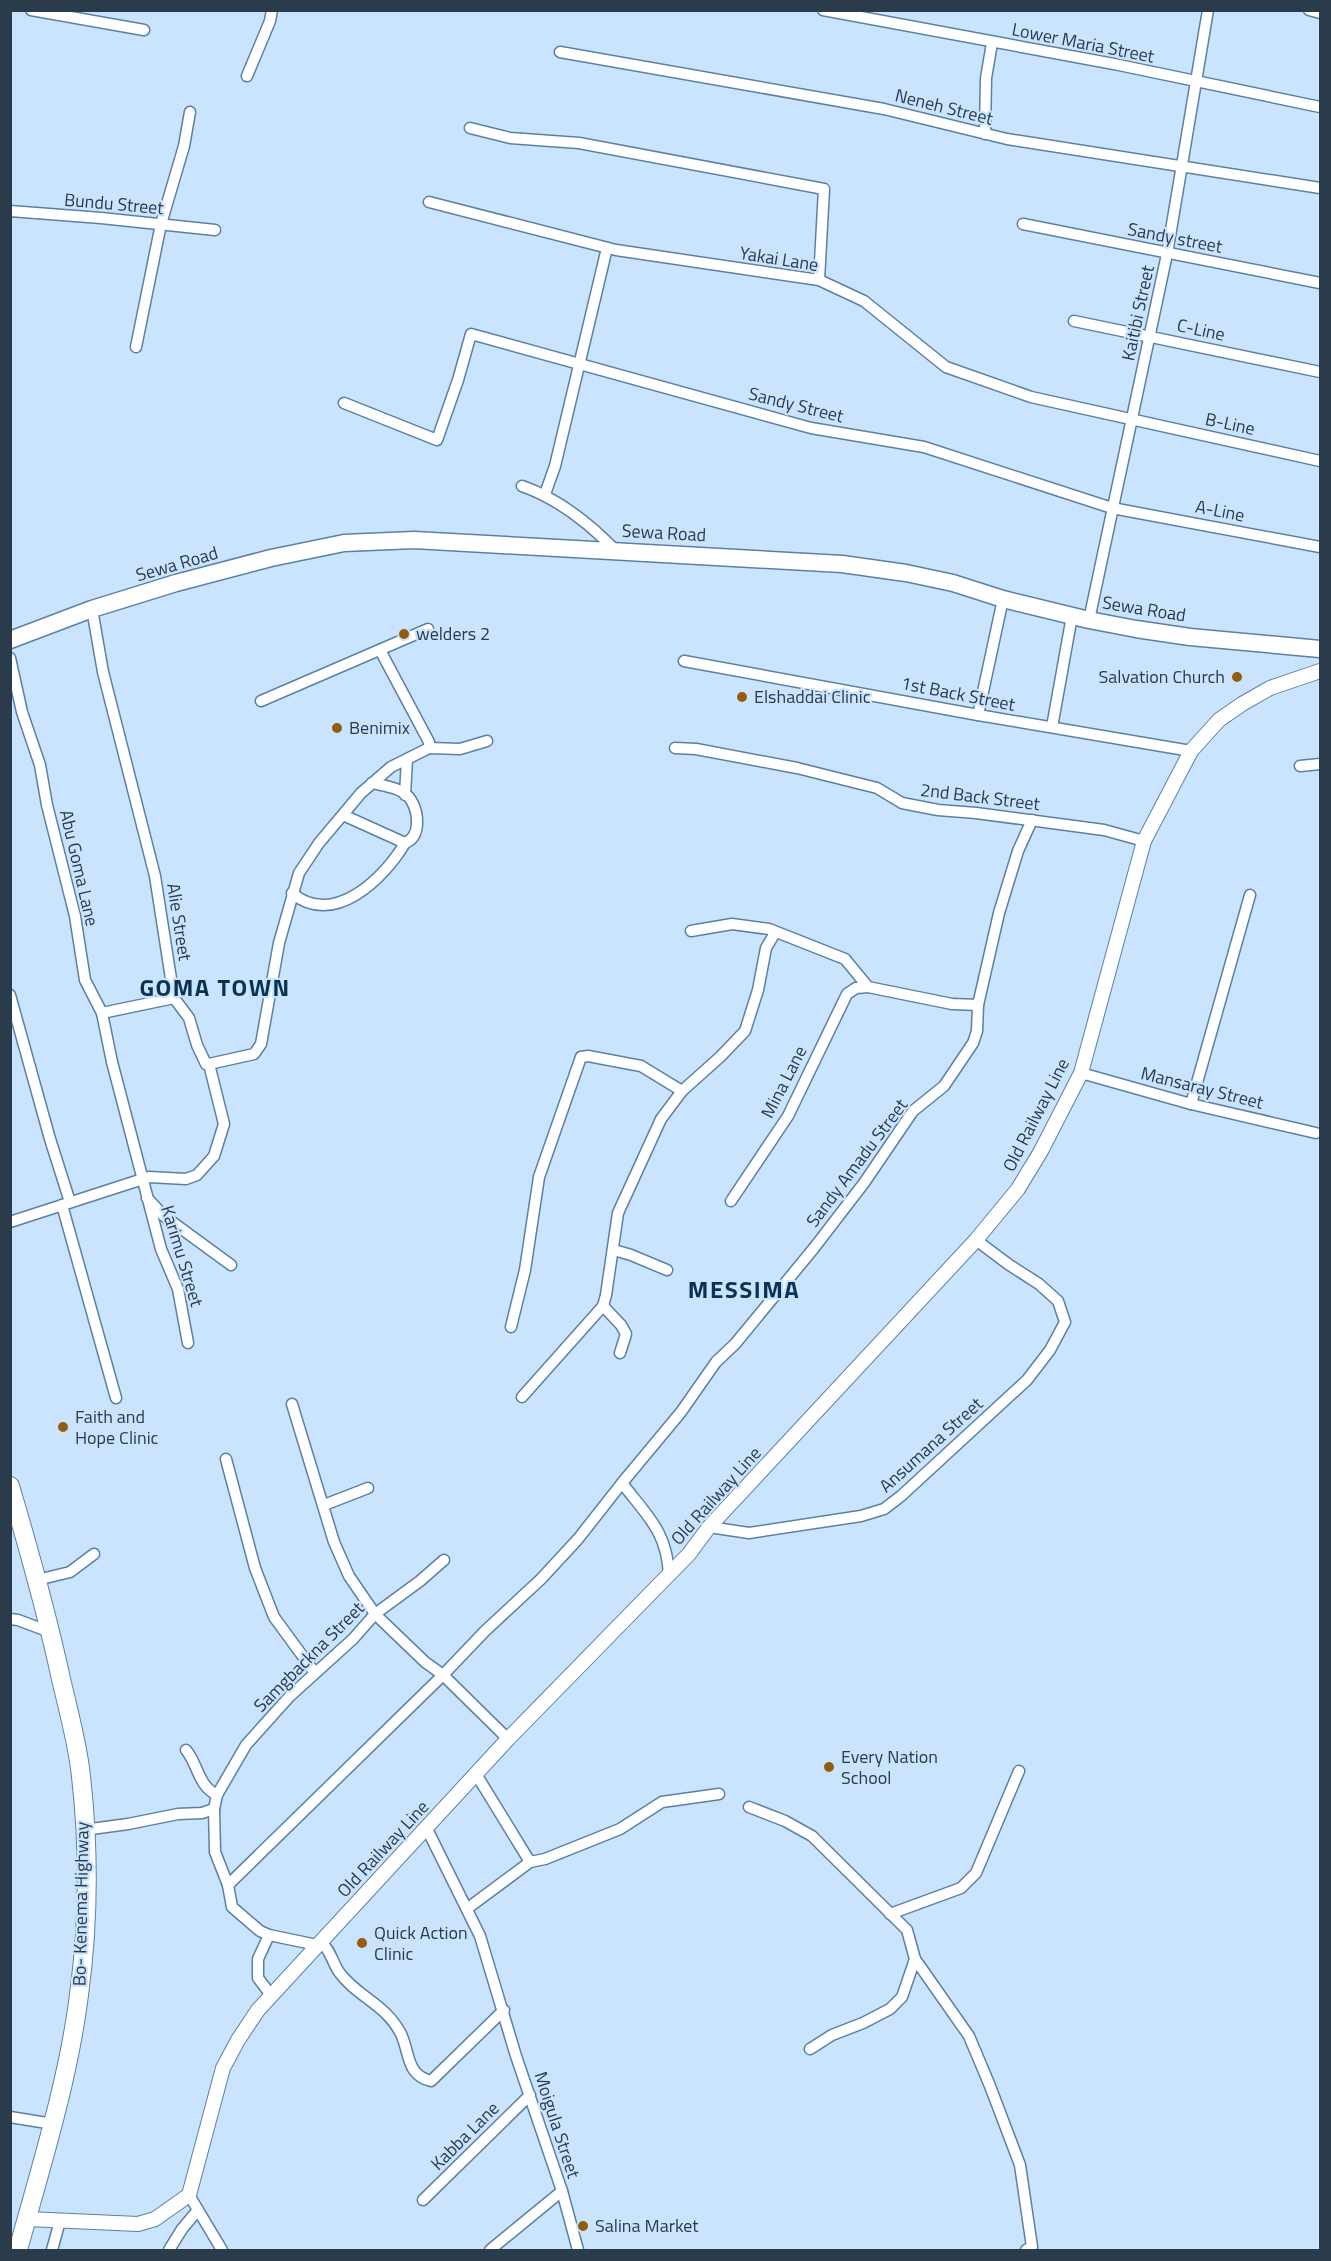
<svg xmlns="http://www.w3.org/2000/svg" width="1331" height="2261" font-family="'Titillium Web',sans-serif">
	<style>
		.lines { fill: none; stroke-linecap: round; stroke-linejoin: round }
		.minor-casing { stroke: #5a80a7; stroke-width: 13 }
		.tertiary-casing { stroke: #5a80a7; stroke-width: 16 }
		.primary-casing { stroke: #5a80a7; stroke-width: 19 }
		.trunk-casing { stroke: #5a80a7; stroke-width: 20 }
		.minor { stroke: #fff; stroke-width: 10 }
		.tertiary { stroke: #fff; stroke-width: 14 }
		.primary { stroke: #fff; stroke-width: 16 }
		.trunk { stroke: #fff; stroke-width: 18 }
		.poi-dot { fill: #925d10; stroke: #cbe4fe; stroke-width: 2 }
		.labels { text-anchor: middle; stroke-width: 4.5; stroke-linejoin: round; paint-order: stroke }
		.street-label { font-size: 18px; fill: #2a3b4c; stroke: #cbe4fe }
		.poi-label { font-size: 18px; fill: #2a3b4c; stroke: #cbe4fe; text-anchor: start }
		.district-label { font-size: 24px; font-weight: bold; letter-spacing: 1.5px; fill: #0c3253; stroke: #cbe4fe }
	</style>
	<rect width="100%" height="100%" fill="#cbe4fe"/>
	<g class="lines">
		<defs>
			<g id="minor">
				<polyline points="31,10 144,30"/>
				<polyline points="823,10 1114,64 1320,107"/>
				<polyline points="1309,10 1320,13"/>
				<polyline points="560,52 884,109 1007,139 1320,188"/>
				<polyline points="247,76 270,21 272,10"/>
				<polyline points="470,128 510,138 579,143 824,189 819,280"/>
				<polyline points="985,134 986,78 992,43"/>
				<polyline points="429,202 616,250 819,280 864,301 946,367 1031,397 1320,461"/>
				<polyline points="10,211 101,218 215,230"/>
				<polyline points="1023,224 1320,283"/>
				<polyline points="1074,321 1320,372"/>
				<polyline points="136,347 161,224 184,146 190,112"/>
				<polyline points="344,403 437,440 458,380 471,334 811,428 924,447 1112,508 1320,547"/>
				<path d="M522 486C559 499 588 522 615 550"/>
				<polyline points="545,494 555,466 607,248"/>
				<polyline points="1089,620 1167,254 1208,10"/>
				<polyline points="10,658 22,712 40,765 47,805 75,916 85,980 102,1013 174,998"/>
				<polyline points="684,661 978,715 1191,751"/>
				<polyline points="261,701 428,629"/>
				<polyline points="978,715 1003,599"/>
				<polyline points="1052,727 1072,616"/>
				<polyline points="429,748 460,749 487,741"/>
				<polyline points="675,748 696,749 797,768 877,788 902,803 938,810 976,813 1104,830 1144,841"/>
				<polyline points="1300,766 1320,764"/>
				<polyline points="405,795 407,759"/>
				<path d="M343 815 405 843C421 837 419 813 411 800 404 788 385 786 372 783"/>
				<path d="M292 893C333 928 384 879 405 843"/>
				<polyline points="691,931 732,924 769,929 845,959 868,987 952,1004 978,1005"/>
				<polyline points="10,995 50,1139 70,1202"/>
				<polyline points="102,1013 112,1062 161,1249 178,1289 188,1343"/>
				<polyline points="209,1064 254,1054 261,1044 279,943 299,873 319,843 361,793 391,767 429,748 429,742 380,650"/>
				<polyline points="1081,1073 1191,1104 1316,1133"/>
				<polyline points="1191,1104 1250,895"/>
				<polyline points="147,1198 164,1216 231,1265"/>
				<polyline points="731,1201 788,1116 847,994 856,988 868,987"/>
				<polyline points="62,1205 116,1398"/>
				<polyline points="10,1222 149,1177 186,1179 197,1175 214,1156 224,1124 209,1064 206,1064 197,1045 189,1018 174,998 155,876 103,672 92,609"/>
				<polyline points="614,1250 631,1255 667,1270"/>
				<polyline points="603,1306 621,1325 626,1334 620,1353"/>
				<polyline points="511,1327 525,1270 539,1177 581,1057 588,1056 641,1066 682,1091"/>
				<polyline points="522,1397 603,1306 606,1295 618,1213 661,1119 682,1091 720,1057 745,1031 758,990 766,948 775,933"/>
				<polyline points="292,1404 334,1542 349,1576 375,1614 425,1662 443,1675 508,1739"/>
				<polyline points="226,1459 255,1568 274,1617 315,1673"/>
				<polyline points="622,1483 681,1412 716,1362 735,1344 814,1248 864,1183 913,1111 944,1086 973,1043 977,1031 978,1005 999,913 1018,851 1032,820"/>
				<polyline points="324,1505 368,1488"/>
				<polyline points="709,1527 749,1533 861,1516 884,1509 901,1496 1027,1380 1050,1350 1065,1322 1058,1301 1039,1284 1008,1264 976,1240"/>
				<polyline points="37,1580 70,1572 94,1554"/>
				<polyline points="10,1619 18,1620 50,1632"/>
				<path d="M186 1750C198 1764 198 1786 217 1795"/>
				<polyline points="476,1774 530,1862"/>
				<polyline points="749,1807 785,1821 812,1836 907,1930 915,1959 969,2036 990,2086 1020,2165 1032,2247 1026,2250"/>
				<polyline points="427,1829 480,1936 516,2056 562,2191 578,2250"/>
				<polyline points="84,1830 128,1824 178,1814 202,1813 214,1809"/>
				<path d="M228 1885 443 1675 485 1631 541 1579 578 1539 622 1483C647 1516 667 1531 669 1575"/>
				<polyline points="468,1908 530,1862 545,1859 620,1829 662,1802 719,1794"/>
				<polyline points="890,1914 961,1888 976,1873 1019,1771"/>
				<polyline points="269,1935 258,1959 258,1978 271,1995"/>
				<path d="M320 1941C331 1950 332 1962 339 1972 357 1997 386 2004 401 2034 410 2053 406 2075 431 2081L504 2010"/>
				<polyline points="317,1945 269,1935 260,1931 232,1907 228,1885 215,1852 214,1809 217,1795 246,1745 290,1696 353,1639 375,1614 420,1581 444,1560"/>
				<polyline points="810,2049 832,2035 863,2023 890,2009 902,1997 915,1959"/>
				<polyline points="10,2117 53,2124"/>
				<polyline points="189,2195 222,2250"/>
				<polyline points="423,2200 530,2095"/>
				<polyline points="52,2250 60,2221"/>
				<polyline points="169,2250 182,2229 198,2210"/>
				<polyline points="490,2250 562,2191"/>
			</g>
			<polyline id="tertiary" points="27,2219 138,2224 155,2219 189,2195 223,2068 238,2040 258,2010 508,1739 689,1554 709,1527 976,1240 1018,1189 1041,1151 1081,1073 1144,841 1191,751 1219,720 1242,704 1270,688 1320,671"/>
			<polyline id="primary" points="10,640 92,609 176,583 271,558 344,543 414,540 842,564 906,573 953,583 1003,599 1089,620 1136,629 1190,637 1320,649"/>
			<path id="trunk" d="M10 1486C29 1550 47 1614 61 1679 68 1709 76 1738 80 1768 89 1842 89 1921 79 1995 68 2082 41 2166 18 2250"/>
		</defs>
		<use href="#minor" class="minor-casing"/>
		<use href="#tertiary" class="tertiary-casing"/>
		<use href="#primary" class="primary-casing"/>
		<use href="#trunk" class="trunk-casing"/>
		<use href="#minor" class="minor"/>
		<use href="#tertiary" class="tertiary"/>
		<use href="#primary" class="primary"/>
		<use href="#trunk" class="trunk"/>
	</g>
	<g class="poi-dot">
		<circle cx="404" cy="634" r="6"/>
		<circle cx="1237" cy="677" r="6"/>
		<circle cx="742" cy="697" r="6"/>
		<circle cx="337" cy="728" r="6"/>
		<circle cx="63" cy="1427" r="6"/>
		<circle cx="829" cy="1767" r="6"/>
		<circle cx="362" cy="1943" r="6"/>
		<circle cx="583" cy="2226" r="6"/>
	</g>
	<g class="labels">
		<g class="street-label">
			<text transform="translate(1083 43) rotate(11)" y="6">Lower Maria Street</text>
			<text transform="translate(944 107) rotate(14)" y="6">Neneh Street</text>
			<text transform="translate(114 204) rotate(5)" y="6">Bundu Street</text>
			<text transform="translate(1175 238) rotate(11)" y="6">Sandy street</text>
			<text transform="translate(779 259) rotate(9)" y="6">Yakai Lane</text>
			<text transform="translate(1138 313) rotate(-78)" y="6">Kaitibi Street</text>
			<text transform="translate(1201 330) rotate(12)" y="6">C-Line</text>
			<text transform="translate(796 405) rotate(14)" y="6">Sandy Street</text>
			<text transform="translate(1230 424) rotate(12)" y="6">B-Line</text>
			<text transform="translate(1220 511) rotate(11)" y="6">A-Line</text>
			<text transform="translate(664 533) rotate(3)" y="6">Sewa Road</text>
			<text transform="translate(177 564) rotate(-16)" y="6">Sewa Road</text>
			<text transform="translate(1144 609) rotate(9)" y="6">Sewa Road</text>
			<text transform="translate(958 694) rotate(11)" y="6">1st Back Street</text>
			<text transform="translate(980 797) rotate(7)" y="6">2nd Back Street</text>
			<text transform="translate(79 868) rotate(77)" y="6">Abu Goma Lane</text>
			<text transform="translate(179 922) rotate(81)" y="6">Alie Street</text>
			<text transform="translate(784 1082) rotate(-63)" y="6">Mina Lane</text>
			<text transform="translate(1202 1088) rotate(14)" y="6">Mansaray Street</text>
			<text transform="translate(1036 1115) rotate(-63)" y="6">Old Railway Line</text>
			<text transform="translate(857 1163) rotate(-53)" y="6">Sandy Amadu Street</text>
			<text transform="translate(182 1256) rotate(73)" y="6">Karimu Street</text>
			<text transform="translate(931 1445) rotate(-42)" y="6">Ansumana Street</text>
			<text transform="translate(716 1496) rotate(-48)" y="6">Old Railway Line</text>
			<text transform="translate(309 1657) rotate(-45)" y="6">Samgbackna Street</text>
			<text transform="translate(383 1849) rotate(-47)" y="6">Old Railway Line</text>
			<text transform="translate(81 1904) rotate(-89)" y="6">Bo- Kenema Highway</text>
			<text transform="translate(557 2125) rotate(72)" y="6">Moigula Street</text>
			<text transform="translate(465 2136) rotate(-45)" y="6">Kabba Lane</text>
		</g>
		<g class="poi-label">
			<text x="416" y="640">welders 2</text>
			<text x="1225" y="683" text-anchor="end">Salvation Church</text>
			<text x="754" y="703">Elshaddai Clinic</text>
			<text x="349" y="734">Benimix</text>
			<text x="75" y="1423">Faith and<tspan x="75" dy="21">Hope Clinic</tspan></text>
			<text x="841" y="1763">Every Nation<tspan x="841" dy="21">School</tspan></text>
			<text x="374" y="1939">Quick Action<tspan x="374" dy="21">Clinic</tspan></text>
			<text x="595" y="2232">Salina Market</text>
		</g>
		<g class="district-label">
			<text x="215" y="996">GOMA TOWN</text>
			<text x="744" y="1298">MESSIMA</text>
		</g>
	</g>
	<rect width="1331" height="2261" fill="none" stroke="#2a3b4c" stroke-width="24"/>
</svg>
